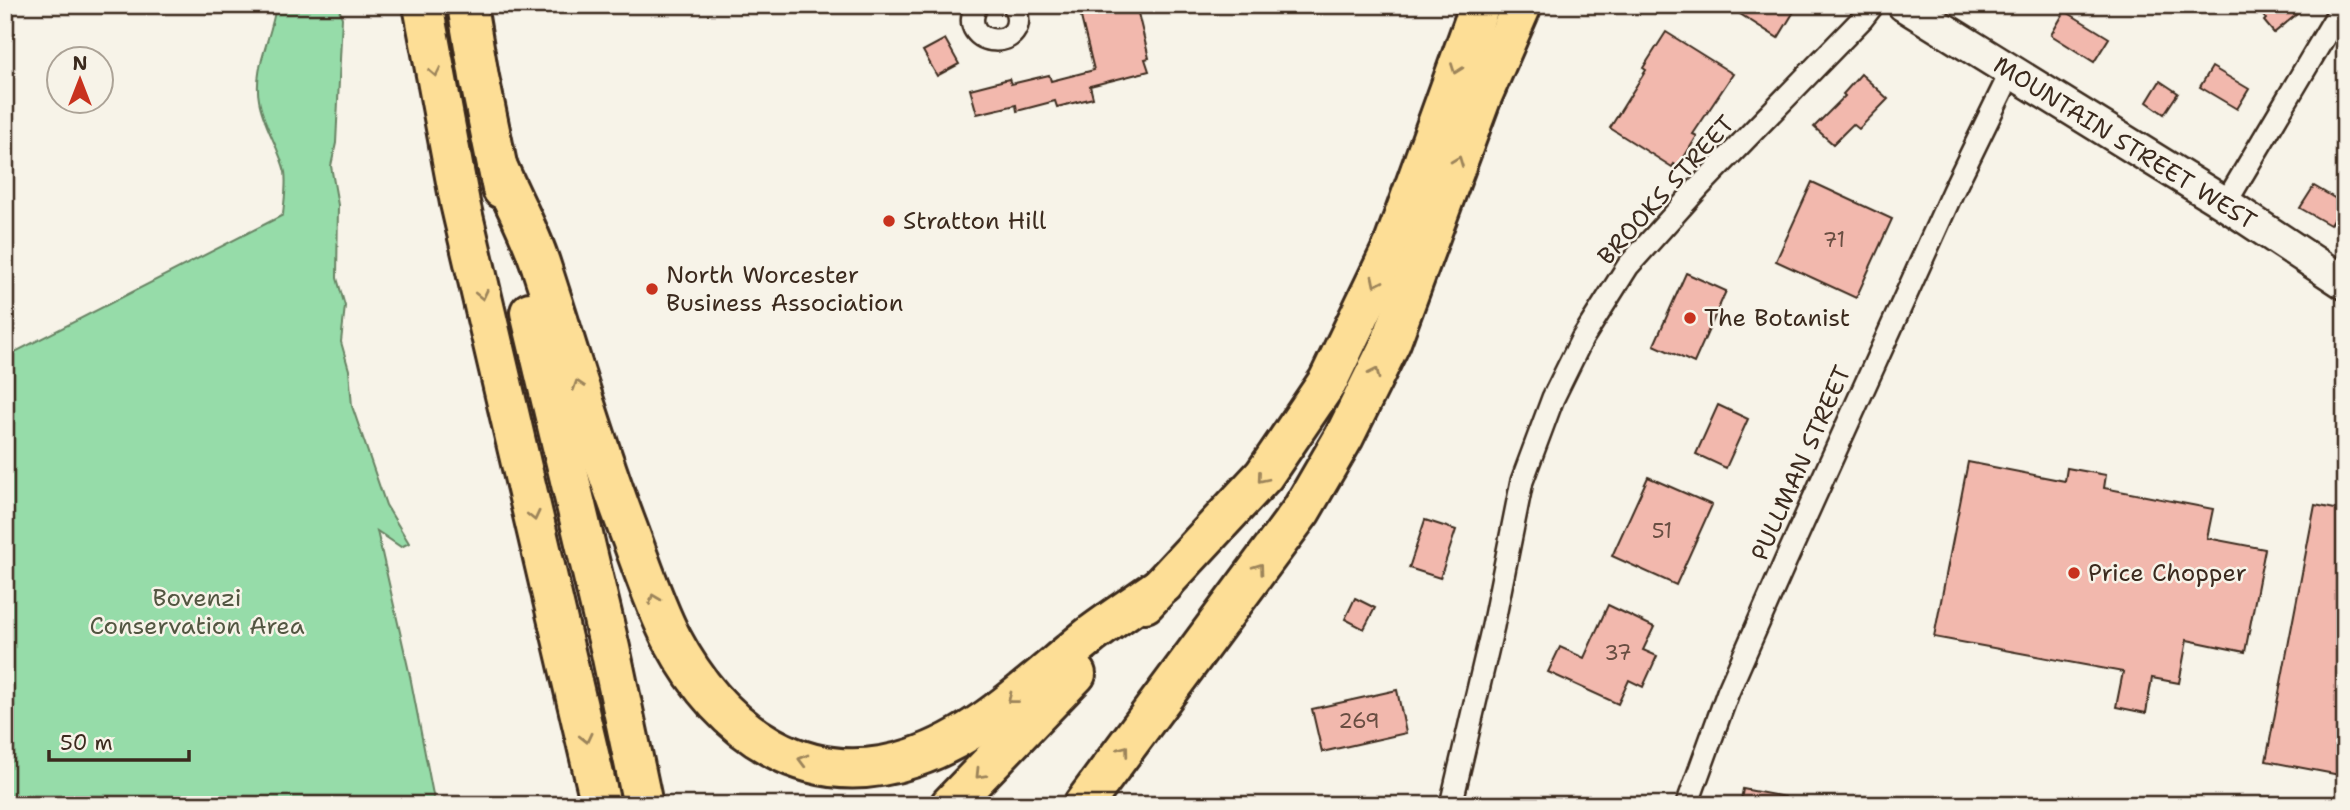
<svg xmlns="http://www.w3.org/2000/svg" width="2350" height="810" font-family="'Shantell Sans',sans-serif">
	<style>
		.green { fill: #96dca9; stroke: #688364; stroke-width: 2 }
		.building { fill: #f2b8ad; stroke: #3b2a1e; stroke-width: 2 }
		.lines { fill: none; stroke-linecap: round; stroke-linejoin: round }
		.street-casing { stroke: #3b2a1e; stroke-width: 26 }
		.secondary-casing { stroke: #3b2a1e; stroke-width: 37 }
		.highway-casing { stroke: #3b2a1e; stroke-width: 44 }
		.street { stroke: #f7f3e8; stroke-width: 21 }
		.secondary { stroke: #f7f3e8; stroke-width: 32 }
		.highway { stroke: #fdde96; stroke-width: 38 }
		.oneway { stroke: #9c845a }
		.poi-dot { fill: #c8321e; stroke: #f7f3e8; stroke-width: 2.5 }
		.labels { text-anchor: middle; stroke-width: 5; stroke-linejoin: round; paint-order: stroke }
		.number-label { font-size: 21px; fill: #694e42 }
		.street-label { font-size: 24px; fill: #3b2a1e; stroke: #f7f3e8 }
		.poi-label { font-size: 24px; fill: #3b2a1e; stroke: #f7f3e8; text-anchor: start }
		.park-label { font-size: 24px; fill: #525641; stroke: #f7f3e8 }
	</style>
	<rect width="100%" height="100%" fill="#f7f3e8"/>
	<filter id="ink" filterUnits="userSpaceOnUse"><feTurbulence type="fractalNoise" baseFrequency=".0143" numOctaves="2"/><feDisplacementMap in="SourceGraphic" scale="14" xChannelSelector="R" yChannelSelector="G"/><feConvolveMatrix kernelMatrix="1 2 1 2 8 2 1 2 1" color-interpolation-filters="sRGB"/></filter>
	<g filter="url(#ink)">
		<path class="green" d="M276 5H338L342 18 336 143 331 166 338 205 337 278 345 306 341 342 349 370 352 406 386 505 409 543 401 547 377 531 410 676 435 805H5V357L283 215C284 201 287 186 285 172 279 147 263 125 259 100 253 67 272 38 276 5Z"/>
		<g class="building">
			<polygon points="1078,5 1136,5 1149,58 1145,59 1149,71 1090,86 1093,98 1057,107 1055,101 1017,111 1016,105 977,114 970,89 1009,79 1011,84 1049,75 1051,81 1094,70"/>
			<polygon points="1726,5 1798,5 1778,38"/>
			<polygon points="2268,5 2308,5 2274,33 2264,21 2266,19 2260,12"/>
			<polygon points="2065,11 2109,38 2094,62 2051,35"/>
			<polygon points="1666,32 1733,74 1693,134 1697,136 1678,167 1674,164 1672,167 1610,128 1646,70 1643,68"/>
			<polygon points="945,39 959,64 937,76 923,51"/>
			<polygon points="2212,67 2249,89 2237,109 2200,87"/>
			<polygon points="1861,74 1888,99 1859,129 1853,124 1833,144 1814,127 1845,96 1843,94"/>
			<polygon points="2160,81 2178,93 2164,114 2147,102"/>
			<polygon points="1812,182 1892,219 1856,298 1776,261"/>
			<polygon points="2314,186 2343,203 2330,225 2300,208"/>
			<polygon points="1686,273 1726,291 1694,363 1654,345"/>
			<polygon points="1718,405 1748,419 1726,468 1696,454"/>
			<polygon points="1968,462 2065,481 2067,468 2106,475 2104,488 2213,509 2207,538 2265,549 2245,652 2187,640 2179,683 2152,678 2146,713 2116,707 2123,672 1934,637"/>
			<polygon points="1648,477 1712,505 1676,585 1612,556"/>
			<polygon points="2315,505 2345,511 2345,700 2336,746 2345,748 2345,776 2266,761"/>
			<polygon points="1425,520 1456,530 1440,578 1409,568"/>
			<polygon points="1355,598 1375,608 1364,629 1345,619"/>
			<polygon points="1608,605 1654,627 1643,650 1657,656 1643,687 1629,680 1618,704 1548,672 1560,647 1584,658"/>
			<polygon points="1397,690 1406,733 1322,752 1312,709"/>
			<polygon points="1743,789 1785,797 1784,805 1740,805"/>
		</g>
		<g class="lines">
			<defs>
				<g id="street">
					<path d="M977 5C953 49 1035 54 1014 5"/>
					<polyline points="2225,204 2343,5"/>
					<polyline points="1451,805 1493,626 1522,481 1553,398 1582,339 1628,266 1699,187 1862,19 1873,5"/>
					<polyline points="1687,805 1728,692 1786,560 1953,191 2011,72"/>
				</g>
				<polyline id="secondary" points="1904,5 2224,203 2345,283"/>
				<g id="highway">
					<polyline points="423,5 460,203 601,805"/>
					<polyline points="467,5 479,77 502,189"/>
					<path d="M497 165C512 200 532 235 543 272 570 355 594 439 625 521 640 560 653 602 672 639 721 731 806 794 913 758 982 735 1036 679 1091 635 1115 617 1140 601 1164 584"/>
					<polyline points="530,312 610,648 643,805"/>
					<polyline points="1145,603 1264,475 1328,381 1393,246 1480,5"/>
					<polyline points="950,805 1076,674"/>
					<polyline points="1083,805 1301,511 1344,437 1391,342 1481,99 1522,5"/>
				</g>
			</defs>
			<use href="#street" class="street-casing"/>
			<use href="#secondary" class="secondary-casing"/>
			<use href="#highway" class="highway-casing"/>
			<use href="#street" class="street"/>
			<use href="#secondary" class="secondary"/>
			<use href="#highway" class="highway"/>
		</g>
		<defs><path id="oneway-chevron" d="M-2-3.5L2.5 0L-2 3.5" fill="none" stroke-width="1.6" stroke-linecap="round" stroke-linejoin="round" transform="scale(1.75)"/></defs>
		<g class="oneway">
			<use href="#oneway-chevron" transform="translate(1456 69) rotate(110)"/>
			<use href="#oneway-chevron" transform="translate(435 72) rotate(79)"/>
			<use href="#oneway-chevron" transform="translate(1458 161) rotate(-69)"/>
			<use href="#oneway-chevron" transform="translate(1376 282) rotate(116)"/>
			<use href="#oneway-chevron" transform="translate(482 295) rotate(77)"/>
			<use href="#oneway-chevron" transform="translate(1375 373) rotate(-64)"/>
			<use href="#oneway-chevron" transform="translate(578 385) rotate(-108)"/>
			<use href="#oneway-chevron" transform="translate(1262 478) rotate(130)"/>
			<use href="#oneway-chevron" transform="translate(534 516) rotate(77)"/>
			<use href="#oneway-chevron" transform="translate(1259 568) rotate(-54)"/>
			<use href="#oneway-chevron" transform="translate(654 599) rotate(-111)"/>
			<use href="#oneway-chevron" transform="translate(1012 699) rotate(142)"/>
			<use href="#oneway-chevron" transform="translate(586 738) rotate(77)"/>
			<use href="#oneway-chevron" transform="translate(1124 750) rotate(-53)"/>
			<use href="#oneway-chevron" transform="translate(803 760) rotate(-165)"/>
			<use href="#oneway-chevron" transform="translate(980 774) rotate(134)"/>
		</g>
	</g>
	<g class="poi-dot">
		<circle cx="889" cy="221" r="7"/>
		<circle cx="652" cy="289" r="7"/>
		<circle cx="1690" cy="318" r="7"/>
		<circle cx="2074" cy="573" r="7"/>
	</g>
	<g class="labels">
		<g class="number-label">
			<text x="1834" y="247">71</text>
			<text x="1662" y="538">51</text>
			<text x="1618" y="660">37</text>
			<text x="1359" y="728">269</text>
		</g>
		<g class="street-label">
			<text transform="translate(2125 143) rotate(32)" y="8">MOUNTAIN STREET WEST</text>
			<text transform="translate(1666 190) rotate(-48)" y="8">BROOKS STREET</text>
			<text transform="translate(1801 463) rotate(-66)" y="8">PULLMAN STREET</text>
		</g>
		<g class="poi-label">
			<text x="903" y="229">Stratton Hill</text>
			<text x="666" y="283">North Worcester<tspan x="666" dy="28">Business Association</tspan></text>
			<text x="1704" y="326">The Botanist</text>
			<text x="2088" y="581">Price Chopper</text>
		</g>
		<g class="park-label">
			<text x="197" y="606">Bovenzi<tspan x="197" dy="28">Conservation Area</tspan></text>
		</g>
	</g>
	<rect width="2350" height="810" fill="none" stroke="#f7f3e8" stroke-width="28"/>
	<rect x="14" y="14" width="2322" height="782" fill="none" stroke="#3b2a1e" stroke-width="2.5" filter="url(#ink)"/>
	<g transform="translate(80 80)"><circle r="33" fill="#f7f3e8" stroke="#aca397" stroke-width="2"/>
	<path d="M0-5L12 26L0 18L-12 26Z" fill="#c8321e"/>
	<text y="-10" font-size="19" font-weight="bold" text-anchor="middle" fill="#3b2a1e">N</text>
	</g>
	<path d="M49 750v10h140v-10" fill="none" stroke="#3b2a1e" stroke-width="3.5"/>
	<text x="60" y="750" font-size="21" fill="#3b2a1e" stroke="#f7f3e8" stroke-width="5" paint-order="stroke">50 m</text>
</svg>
